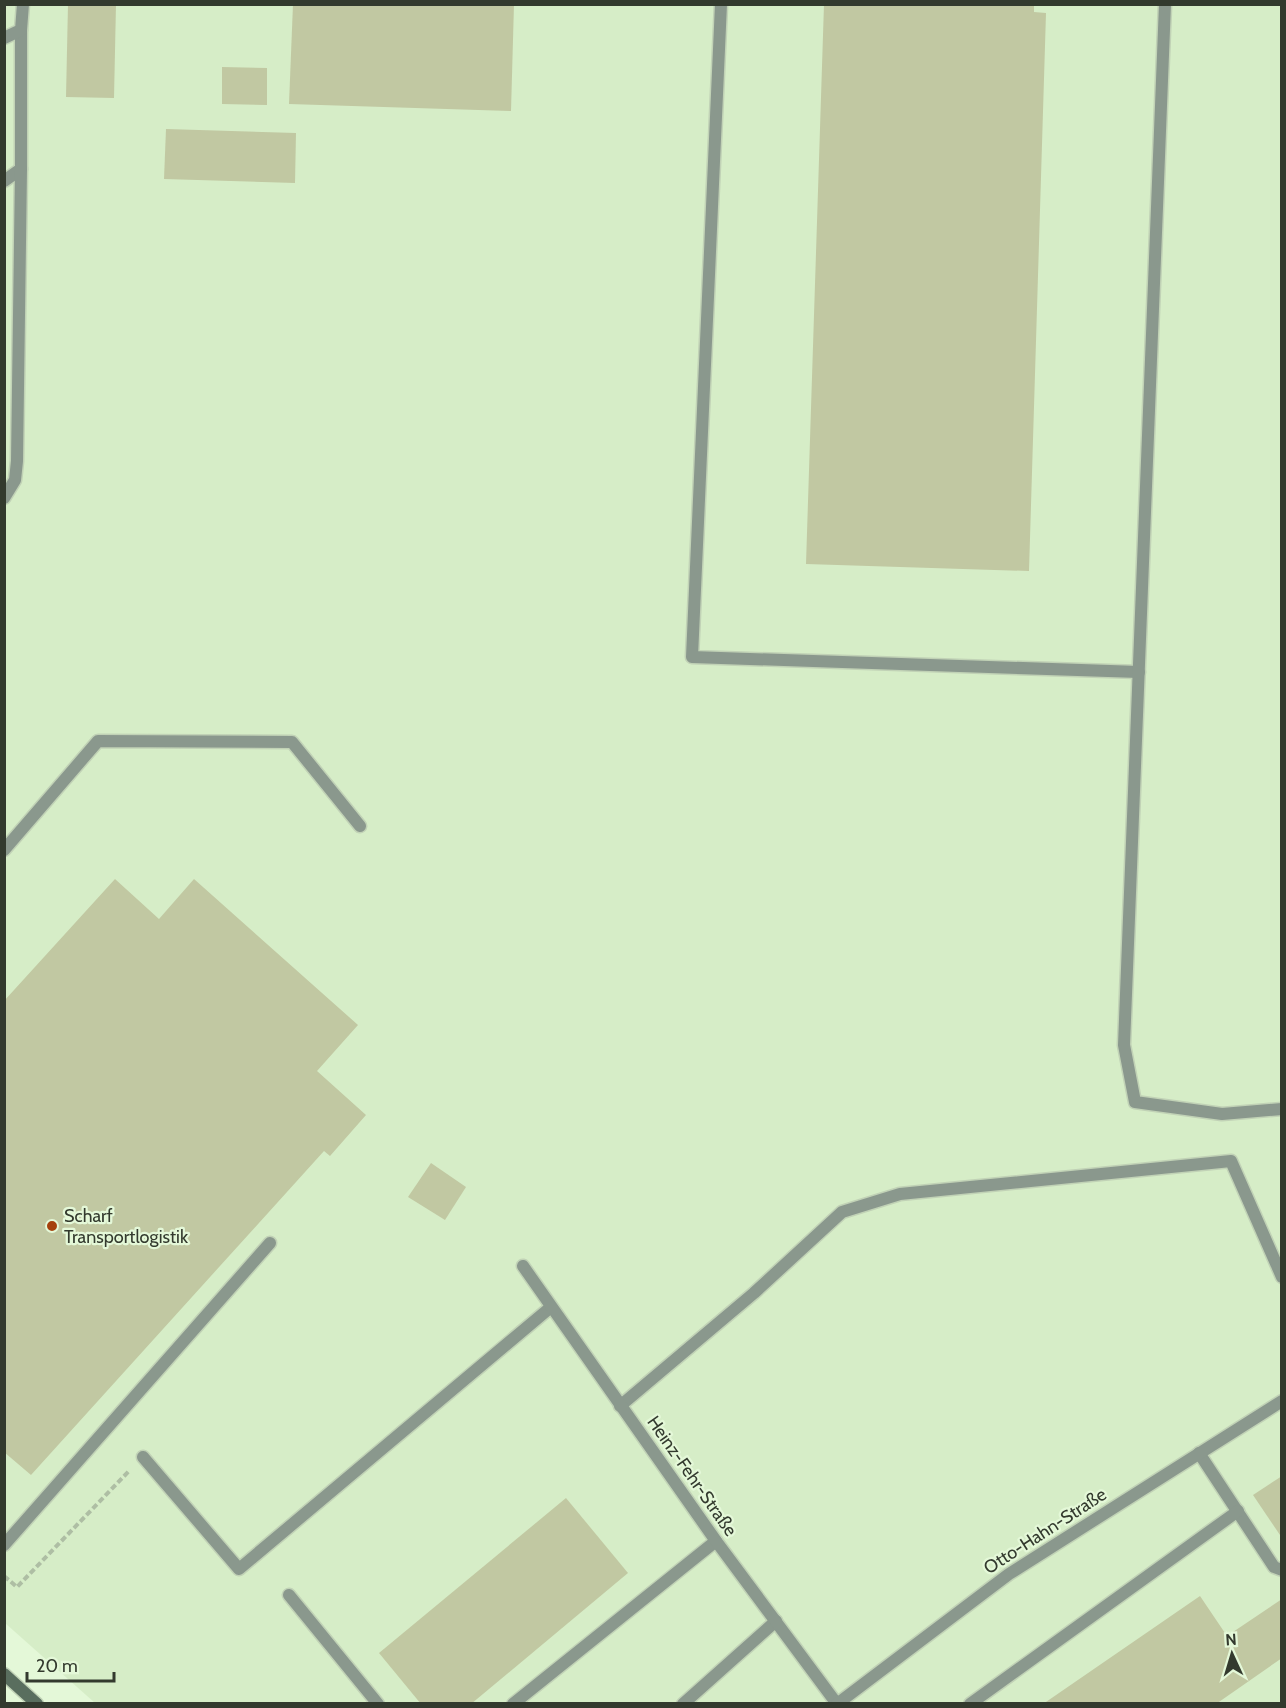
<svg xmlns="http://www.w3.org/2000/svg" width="1286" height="1708" font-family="Cabin,sans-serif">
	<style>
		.built { fill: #d6edc7 }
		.building { fill: #c1c8a2 }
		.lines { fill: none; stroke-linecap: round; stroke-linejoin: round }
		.lane-casing { stroke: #c1d2b6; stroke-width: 15 }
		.street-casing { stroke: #c1d2b6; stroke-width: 15 }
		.secondary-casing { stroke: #c1d2b6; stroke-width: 15 }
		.path { stroke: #aebea4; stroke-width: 4; stroke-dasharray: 6 3; stroke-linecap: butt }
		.lane { stroke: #8a988d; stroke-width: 12 }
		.street { stroke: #8a988d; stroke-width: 12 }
		.secondary { stroke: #596e5e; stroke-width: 12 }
		.poi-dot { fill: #a5410d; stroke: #e4f8d8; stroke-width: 2 }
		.labels { text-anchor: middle; stroke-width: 4.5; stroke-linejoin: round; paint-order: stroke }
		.poi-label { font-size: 18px; fill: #333a2e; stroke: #e4f8d8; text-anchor: start }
		.street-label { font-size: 18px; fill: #333a2e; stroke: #e4f8d8 }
	</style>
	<rect width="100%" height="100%" fill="#e4f8d8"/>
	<polygon class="built" points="5,5 1281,5 1281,1703 95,1703 5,1623"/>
	<g class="building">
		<polygon points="68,4 116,4 114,98 66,97"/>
		<polygon points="293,4 514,4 511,111 289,104"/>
		<polygon points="824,4 1034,4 1034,12 1046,13 1029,571 806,564"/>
		<polygon points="222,67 267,68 267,105 222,104"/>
		<polygon points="166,129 296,133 295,183 164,179"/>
		<polygon points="115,879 159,919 194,879 358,1025 317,1071 366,1115 330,1156 324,1151 31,1475 4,1452 4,1001"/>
		<polygon points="431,1163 466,1187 445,1220 408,1197"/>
		<polygon points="1282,1476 1282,1538 1253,1495"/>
		<polygon points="566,1498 628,1573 471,1704 421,1704 379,1653"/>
		<polygon points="1200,1596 1227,1636 1282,1599 1282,1658 1216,1704 1043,1704"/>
	</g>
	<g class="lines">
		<defs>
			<g id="lane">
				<polyline points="721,4 692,657 1139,672"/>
				<polyline points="1165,4 1124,1045 1135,1102 1222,1114 1282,1109"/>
				<polyline points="4,181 21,169"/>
				<polyline points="4,498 15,480 17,461 21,169 21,30"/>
				<polyline points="4,850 98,741 292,742 360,826"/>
				<polyline points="620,1406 754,1293 842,1212 900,1194 1231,1161 1282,1277"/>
				<polyline points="1199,1453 1274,1567 1282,1570"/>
				<polyline points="143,1457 239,1569 551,1307"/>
				<polyline points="4,1545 270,1243"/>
				<polyline points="289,1595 378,1704"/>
				<polyline points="513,1704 716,1541"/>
				<polyline points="683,1704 776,1621"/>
				<polyline points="970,1704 1238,1511"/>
			</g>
			<g id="street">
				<polyline points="4,38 21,30 23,4"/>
				<polyline points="523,1266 716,1541 837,1704"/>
				<polyline points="837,1704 1009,1574 1282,1401"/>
			</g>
			<polyline id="secondary" points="4,1674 37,1704"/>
		</defs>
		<use href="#lane" class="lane-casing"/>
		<use href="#street" class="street-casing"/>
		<use href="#secondary" class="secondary-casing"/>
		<polyline class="path" points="4,1576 17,1587 130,1470"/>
		<use href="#lane" class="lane"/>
		<use href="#street" class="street"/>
		<use href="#secondary" class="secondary"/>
	</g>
	<circle class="poi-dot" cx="52" cy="1226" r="6"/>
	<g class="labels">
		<g class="poi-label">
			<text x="64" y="1222">Scharf<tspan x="64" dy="21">Transportlogistik</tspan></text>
		</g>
		<g class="street-label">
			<text transform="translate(692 1476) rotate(55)" y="6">Heinz-Fehr-Straße</text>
			<text transform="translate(1045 1531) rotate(-33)" y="6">Otto-Hahn-Straße</text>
		</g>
	</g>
	<rect width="1286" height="1708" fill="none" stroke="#333a2e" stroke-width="12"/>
	<g transform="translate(1232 1654) rotate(356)" stroke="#e4f8d8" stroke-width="4.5" paint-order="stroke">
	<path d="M0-4.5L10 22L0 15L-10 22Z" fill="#333a2e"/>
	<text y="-9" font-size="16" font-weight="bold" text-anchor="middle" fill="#333a2e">N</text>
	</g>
	<path d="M27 1672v9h87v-9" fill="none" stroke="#333a2e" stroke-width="3"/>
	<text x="36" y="1672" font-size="18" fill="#333a2e" stroke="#e4f8d8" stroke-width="4.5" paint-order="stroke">20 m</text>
</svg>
